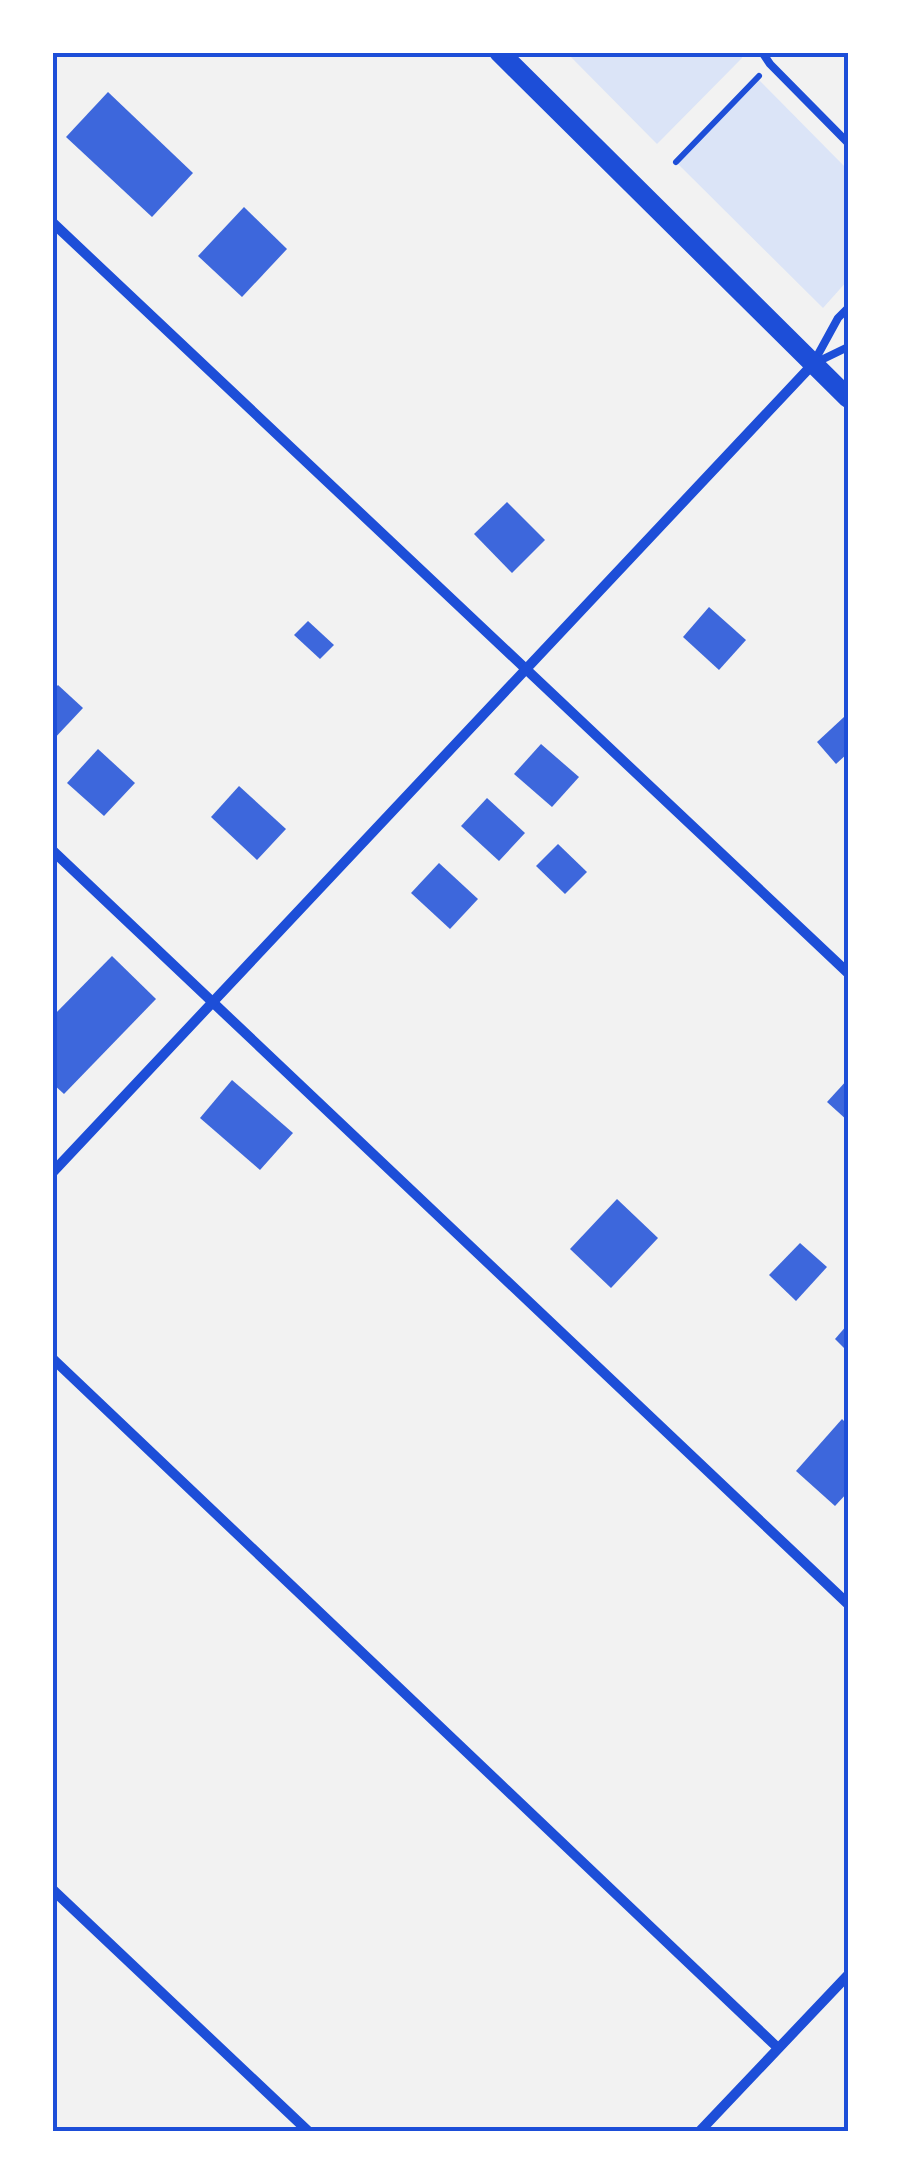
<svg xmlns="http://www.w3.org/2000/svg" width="901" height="2184" font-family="'Fira Sans',sans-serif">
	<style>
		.green { fill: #dbe4f7 }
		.building { fill: #3d67dc }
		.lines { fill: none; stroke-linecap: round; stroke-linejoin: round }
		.path { stroke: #1d4ed8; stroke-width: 6 }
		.service { stroke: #1d4ed8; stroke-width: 8 }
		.minor { stroke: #1d4ed8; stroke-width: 10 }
		.secondary { stroke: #1d4ed8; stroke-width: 20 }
		.neatline { fill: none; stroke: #1d4ed8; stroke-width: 4 }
	</style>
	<rect width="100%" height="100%" fill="#f2f2f2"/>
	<g class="green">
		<polygon points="742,52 742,58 657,144 567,53"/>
		<polygon points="757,78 848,170 848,280 823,308 676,162"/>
	</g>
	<g class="building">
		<polygon points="108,92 193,173 152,217 66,137"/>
		<polygon points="244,207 287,249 242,297 198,256"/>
		<polygon points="507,502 545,540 512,573 474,534"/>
		<polygon points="709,607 746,640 719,670 683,637"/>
		<polygon points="308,621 334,645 320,659 294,635"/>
		<polygon points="58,685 83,708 52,741 52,691"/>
		<polygon points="844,717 848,722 848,753 836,764 817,742"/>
		<polygon points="541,744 579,777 552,807 514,774"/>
		<polygon points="98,749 135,783 104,816 67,783"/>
		<polygon points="239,786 286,829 257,860 211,817"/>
		<polygon points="487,798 525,833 499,861 461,826"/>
		<polygon points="558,844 587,872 565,894 536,866"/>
		<polygon points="439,863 478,899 450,929 411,893"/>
		<polygon points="112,956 156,999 64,1094 52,1083 52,1017"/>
		<polygon points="848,1079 848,1121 827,1102"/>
		<polygon points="232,1080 293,1133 260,1170 200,1118"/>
		<polygon points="617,1199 658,1238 611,1288 570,1249"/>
		<polygon points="800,1243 827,1267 796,1301 769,1275"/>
		<polygon points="848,1324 848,1352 835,1339"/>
		<polygon points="842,1419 848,1425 848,1492 835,1506 796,1471"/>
	</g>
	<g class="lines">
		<g class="path">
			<polyline points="846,52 848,61"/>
			<polyline points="676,162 759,76"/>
		</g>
		<g class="service">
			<polyline points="762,52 770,64 848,143"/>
			<polyline points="815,360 838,318 848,308"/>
			<polyline points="817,362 848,347"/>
		</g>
		<g class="minor">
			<polyline points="52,222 848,973"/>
			<polyline points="52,850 848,1604"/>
			<polyline points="52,1173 813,364"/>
			<polyline points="52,1358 778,2048"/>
			<polyline points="52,1889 309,2132"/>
			<polyline points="699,2132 848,1975"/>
		</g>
		<polyline class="secondary" points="499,52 848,398"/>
	</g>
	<rect width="901" height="2184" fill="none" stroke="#ffffff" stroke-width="110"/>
	<rect x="55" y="55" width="791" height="2074" class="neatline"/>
</svg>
